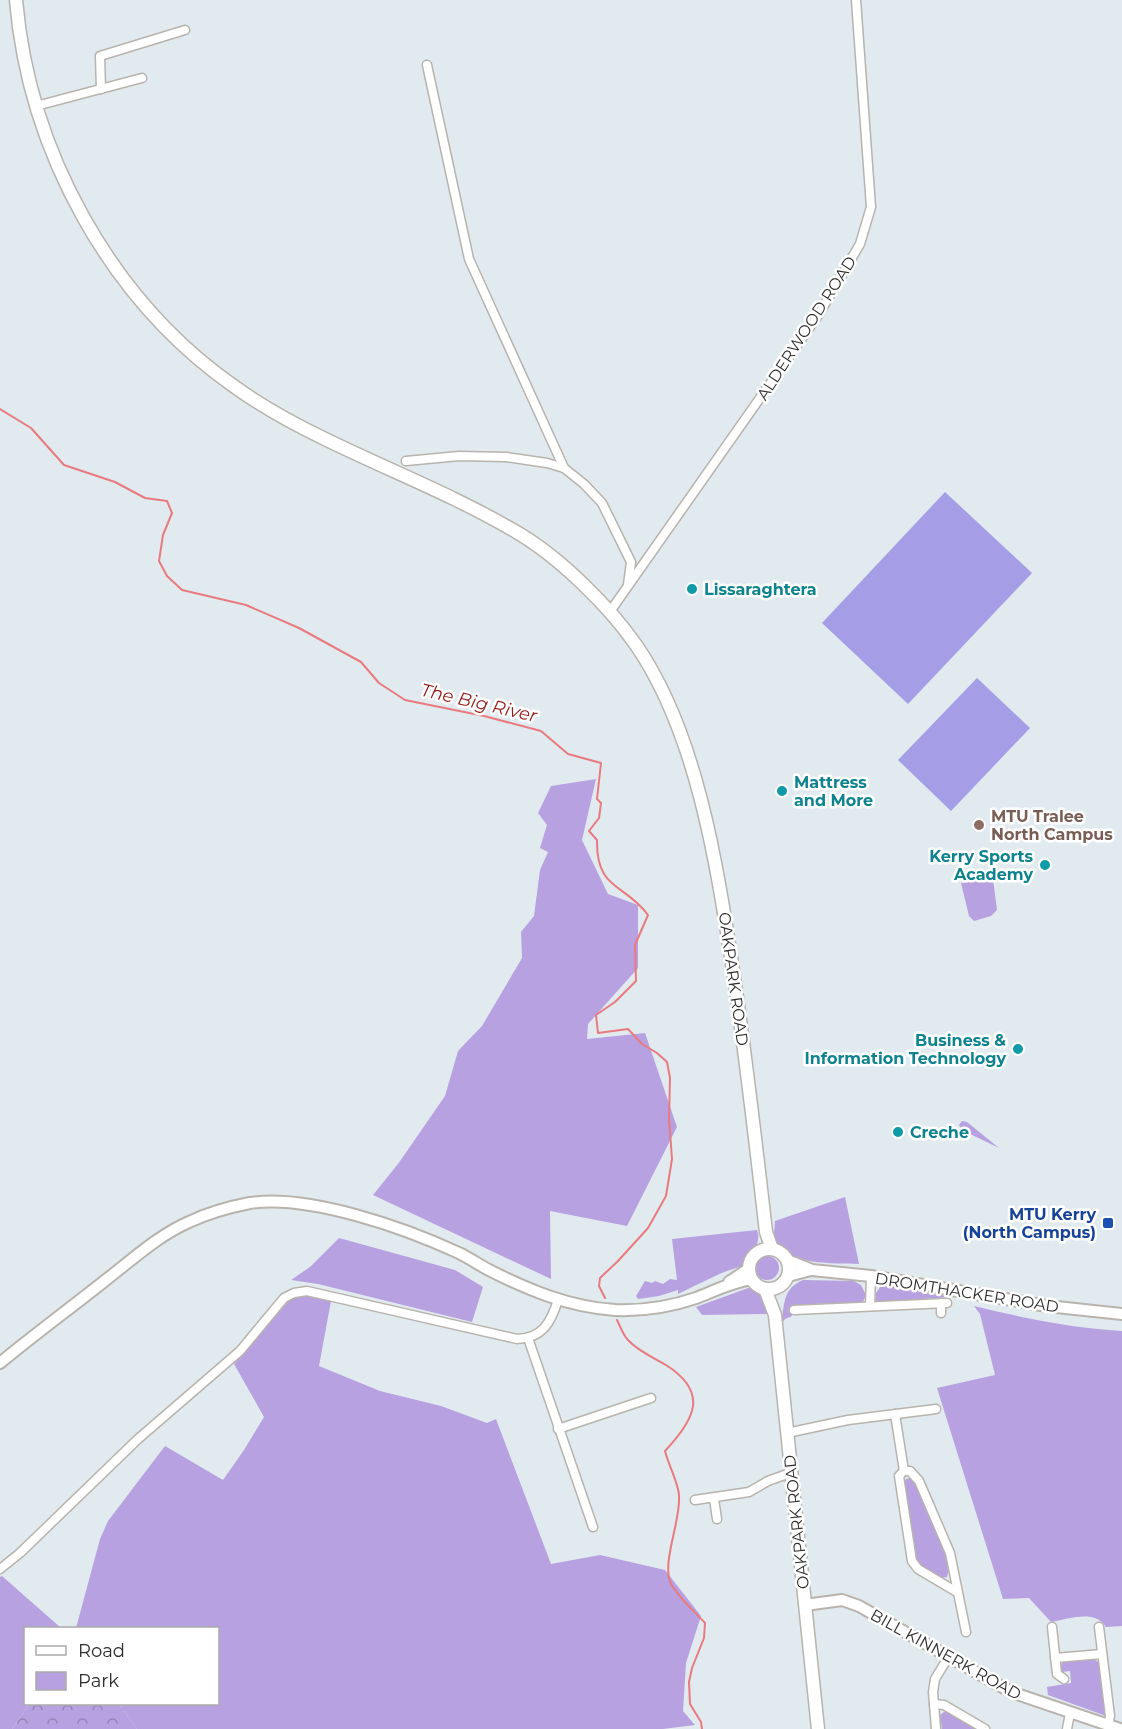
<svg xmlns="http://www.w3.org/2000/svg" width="1122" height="1729" font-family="Montserrat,sans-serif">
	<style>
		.green { fill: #b7a1e1 }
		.forest { fill: url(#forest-crowns) }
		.pitch { fill: #a69de7 }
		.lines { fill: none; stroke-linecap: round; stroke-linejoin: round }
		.stream { stroke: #e97a7f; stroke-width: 2 }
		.minor-casing { stroke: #b8b3ad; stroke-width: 11 }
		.tertiary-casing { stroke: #b8b3ad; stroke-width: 14 }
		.secondary-casing { stroke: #b8b3ad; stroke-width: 15 }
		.minor { stroke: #fff; stroke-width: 8 }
		.tertiary { stroke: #fff; stroke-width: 10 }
		.secondary { stroke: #fff; stroke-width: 12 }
		.culture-dot { fill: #0f9aa8; stroke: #fff; stroke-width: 2 }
		.education-dot { fill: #8d6e63; stroke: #fff; stroke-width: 2 }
		.transit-dot { fill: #1a4fb4; stroke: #fff; stroke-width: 2 }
		.labels { text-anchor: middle; stroke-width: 5; stroke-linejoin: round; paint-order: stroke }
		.street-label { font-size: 16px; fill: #2d2d2d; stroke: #fff }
		.culture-label { font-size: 16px; font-weight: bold; fill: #0d838f; stroke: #fff; text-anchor: start }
		.education-label { font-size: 16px; font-weight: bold; fill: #785e54; stroke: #fff; text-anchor: start }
		.transit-label { font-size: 16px; font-weight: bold; fill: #164399; stroke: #fff; text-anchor: end }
		.water-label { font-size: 18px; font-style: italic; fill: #991a15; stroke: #fff }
	</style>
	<defs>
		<pattern id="forest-crowns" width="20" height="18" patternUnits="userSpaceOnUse" patternTransform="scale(1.5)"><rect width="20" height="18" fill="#b7a1e1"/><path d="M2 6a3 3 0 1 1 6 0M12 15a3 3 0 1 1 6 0" fill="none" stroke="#9584b7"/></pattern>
	</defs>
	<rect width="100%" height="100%" fill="#e1eaee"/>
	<g class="green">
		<polygon points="596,779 582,840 608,894 638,905 638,968 588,1024 587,1039 645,1033 677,1127 627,1226 550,1211 551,1279 373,1195 398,1164 445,1096 458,1051 482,1026 522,958 521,932 534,916 540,870 548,852 540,848 547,825 538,813 551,786"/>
		<polygon points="993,879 997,910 991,916 974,921 969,916 961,883"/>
		<polygon points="962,1121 967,1122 999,1148 962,1130 959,1125"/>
		<path d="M845 1197 859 1264C837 1263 785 1266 775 1240 773 1235 775 1227 775 1221Z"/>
		<path d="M757 1230C762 1243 751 1256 743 1267 734 1265 691 1288 678 1294V1290L659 1296 638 1299 636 1296 645 1281 652 1283 655 1281 663 1284 670 1279 677 1280 672 1239Z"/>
		<polygon points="339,1238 455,1270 483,1287 472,1322 318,1284 291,1280 310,1267"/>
		<circle cx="767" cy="1268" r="12"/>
		<path d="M803 1280 854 1281 861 1285 866 1295 863 1302 792 1305V1316L785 1319 781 1324C785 1304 782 1289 803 1280Z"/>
		<polygon points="883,1283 951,1297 876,1302 876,1293"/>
		<polygon points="751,1287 760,1295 767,1314 702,1315 696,1307"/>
		<polygon points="307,1294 331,1301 319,1366 380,1391 441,1406 487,1423 496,1419 551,1564 600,1555 665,1570 701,1616 686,1663 683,1711 695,1725 663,1729 137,1729 119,1704 218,1704 218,1628 76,1628 100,1539 108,1521 165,1446 223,1480 244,1450 264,1417 234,1364 293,1296"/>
		<path d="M974 1306C1023 1318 1072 1328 1122 1331V1626L1106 1627C1095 1609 1069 1619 1051 1622L1029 1598 1003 1599 937 1388 995 1375 980 1314Z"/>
		<path d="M912 1478 917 1483C925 1501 954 1561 947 1577L940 1578 918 1563 915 1558 904 1482 906 1479Z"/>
		<polygon points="2,1576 61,1628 26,1628 26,1704 29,1704 12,1729 0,1729 0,1577"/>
		<polygon points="1092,1658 1100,1663 1106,1716 1048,1695 1047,1687 1071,1683 1070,1671 1062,1672 1060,1668 1062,1663 1067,1660"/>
		<polygon points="944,1712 948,1712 976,1729 942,1729 940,1715"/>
	</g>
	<polygon class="forest" points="29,1704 119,1704 137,1729 12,1729"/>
	<g class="pitch">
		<polygon points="945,492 1032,573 908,704 822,623"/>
		<polygon points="977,678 1030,728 951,811 898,760"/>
	</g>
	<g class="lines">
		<g class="stream">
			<path d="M0 409 31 428 64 465 115 482 145 498 167 501 172 513 163 535 159 561 167 576 182 590 246 605 299 628 361 662 379 683 405 700 484 716 541 731 568 754 601 763 597 799 601 803 599 818 589 831 597 840C596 891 625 883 648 915L635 945 636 981 615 1002 596 1015 598 1033 628 1029 642 1044 657 1053 667 1062 670 1078 669 1119 672 1159 666 1196 648 1228 618 1261 600 1278 599 1286 605 1298"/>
			<path d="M617 1320C620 1326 623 1335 628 1340 639 1352 653 1357 666 1365 710 1393 694 1420 665 1451 668 1464 679 1484 679 1496 681 1521 661 1563 671 1584 679 1598 694 1611 705 1623L704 1638 692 1668 689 1682 690 1704 701 1722 702 1729"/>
		</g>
		<defs>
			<g id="minor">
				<polyline points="427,65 469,259 564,468"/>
				<polyline points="101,89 100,56 185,30"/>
				<polyline points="36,106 142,78"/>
				<polyline points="406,461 459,456 506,457 547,463 564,468 584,484 602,503 631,562 628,585"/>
				<polyline points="609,613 819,314 860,244 871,207 856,0"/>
				<polyline points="941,1303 941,1313"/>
				<polyline points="870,1306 871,1276"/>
				<polyline points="794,1310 947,1303"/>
				<polyline points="528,1338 593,1527"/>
				<polyline points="895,1414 904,1471 910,1471 919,1481 950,1553 966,1632"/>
				<polyline points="558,1429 651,1398"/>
				<polyline points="787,1433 848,1420 936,1409"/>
				<polyline points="904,1471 899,1476 912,1561 918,1569 957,1592"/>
				<polyline points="714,1499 717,1519"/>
				<polyline points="695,1500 749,1492 768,1481 790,1473"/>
				<path d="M0 1569 20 1553 138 1439 240 1351 284 1298 294 1293 307 1291 517 1339C543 1338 551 1322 558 1300"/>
				<polyline points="1052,1627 1057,1674 1064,1679"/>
				<polyline points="1099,1627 1110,1716 1108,1725"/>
				<polyline points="1055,1658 1102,1654"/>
				<polyline points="934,1704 944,1705 985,1729"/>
				<polyline points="936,1729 933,1692 935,1679 949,1656"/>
				<polyline points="1067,1729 1070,1713"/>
			</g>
			<g id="tertiary">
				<polyline points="787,1260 812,1270 871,1276 1047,1306 1122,1314"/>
				<polyline points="788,1276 811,1270"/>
				<polyline points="729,1282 750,1268"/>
				<path d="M0 1363C35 1334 72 1307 107 1279 133 1259 159 1235 189 1222 208 1213 229 1207 250 1203 309 1194 405 1228 459 1253 469 1258 478 1264 487 1269 528 1290 569 1307 615 1310 642 1311 670 1307 696 1298 714 1291 732 1282 751 1279"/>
				<polyline points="805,1605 842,1600 859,1606 1011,1692 1120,1729"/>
			</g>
			<g id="secondary">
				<path d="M16 0C29 151 110 300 235 387 263 407 292 423 323 438 388 470 456 496 518 533 559 557 609 606 636 645 697 733 717 866 733 970 746 1057 756 1145 766 1232L772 1249"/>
				<circle cx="769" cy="1269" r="20"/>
				<polyline points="765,1289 775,1315 818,1729"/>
			</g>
		</defs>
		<use href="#minor" class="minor-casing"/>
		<use href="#tertiary" class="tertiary-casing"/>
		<use href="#secondary" class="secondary-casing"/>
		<use href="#minor" class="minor"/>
		<use href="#tertiary" class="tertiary"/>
		<use href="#secondary" class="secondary"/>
	</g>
	<g class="culture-dot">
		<circle cx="692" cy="589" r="6"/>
		<circle cx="782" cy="791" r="6"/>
		<circle cx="1045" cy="865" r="6"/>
		<circle cx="1018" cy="1049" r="6"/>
		<circle cx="898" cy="1132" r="6"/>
	</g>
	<circle class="education-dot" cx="979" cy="825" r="6"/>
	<rect class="transit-dot" x="1102" y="1217" width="12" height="12" rx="3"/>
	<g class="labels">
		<g class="street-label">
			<text transform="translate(806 328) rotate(-57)" y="6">ALDERWOOD ROAD</text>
			<text transform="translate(734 979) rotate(82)" y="6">OAKPARK ROAD</text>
			<text transform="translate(967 1292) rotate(9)" y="6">DROMTHACKER ROAD</text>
			<text transform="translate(796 1522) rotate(-96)" y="6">OAKPARK ROAD</text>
			<text transform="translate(946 1654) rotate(29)" y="6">BILL KINNERK ROAD</text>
		</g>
		<g class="culture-label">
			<text x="704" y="595">Lissaraghtera</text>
			<text x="794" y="788">Mattress<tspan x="794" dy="18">and More</tspan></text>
			<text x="1033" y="862" text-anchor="end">Kerry Sports<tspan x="1033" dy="18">Academy</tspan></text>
			<text x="1006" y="1046" text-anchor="end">Business &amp;<tspan x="1006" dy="18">Information Technology</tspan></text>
			<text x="910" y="1138">Creche</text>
		</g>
		<g class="education-label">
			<text x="991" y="822">MTU Tralee<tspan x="991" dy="18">North Campus</tspan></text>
		</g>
		<g class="transit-label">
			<text x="1096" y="1220">MTU Kerry<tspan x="1096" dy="18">(North Campus)</tspan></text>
		</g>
		<g class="water-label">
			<text transform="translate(479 703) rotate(13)" y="6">The Big River</text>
		</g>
	</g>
	<rect x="24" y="1627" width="195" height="78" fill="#ffffff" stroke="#ababab" stroke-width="1.5"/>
	<rect x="36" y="1646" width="30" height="9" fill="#ffffff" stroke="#ababab" stroke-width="1.5"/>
	<text x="78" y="1657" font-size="18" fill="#2d2d2d">Road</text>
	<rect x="36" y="1672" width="30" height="18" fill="#b7a1e1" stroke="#ababab" stroke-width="1.5"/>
	<text x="78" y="1687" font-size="18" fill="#2d2d2d">Park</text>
</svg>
